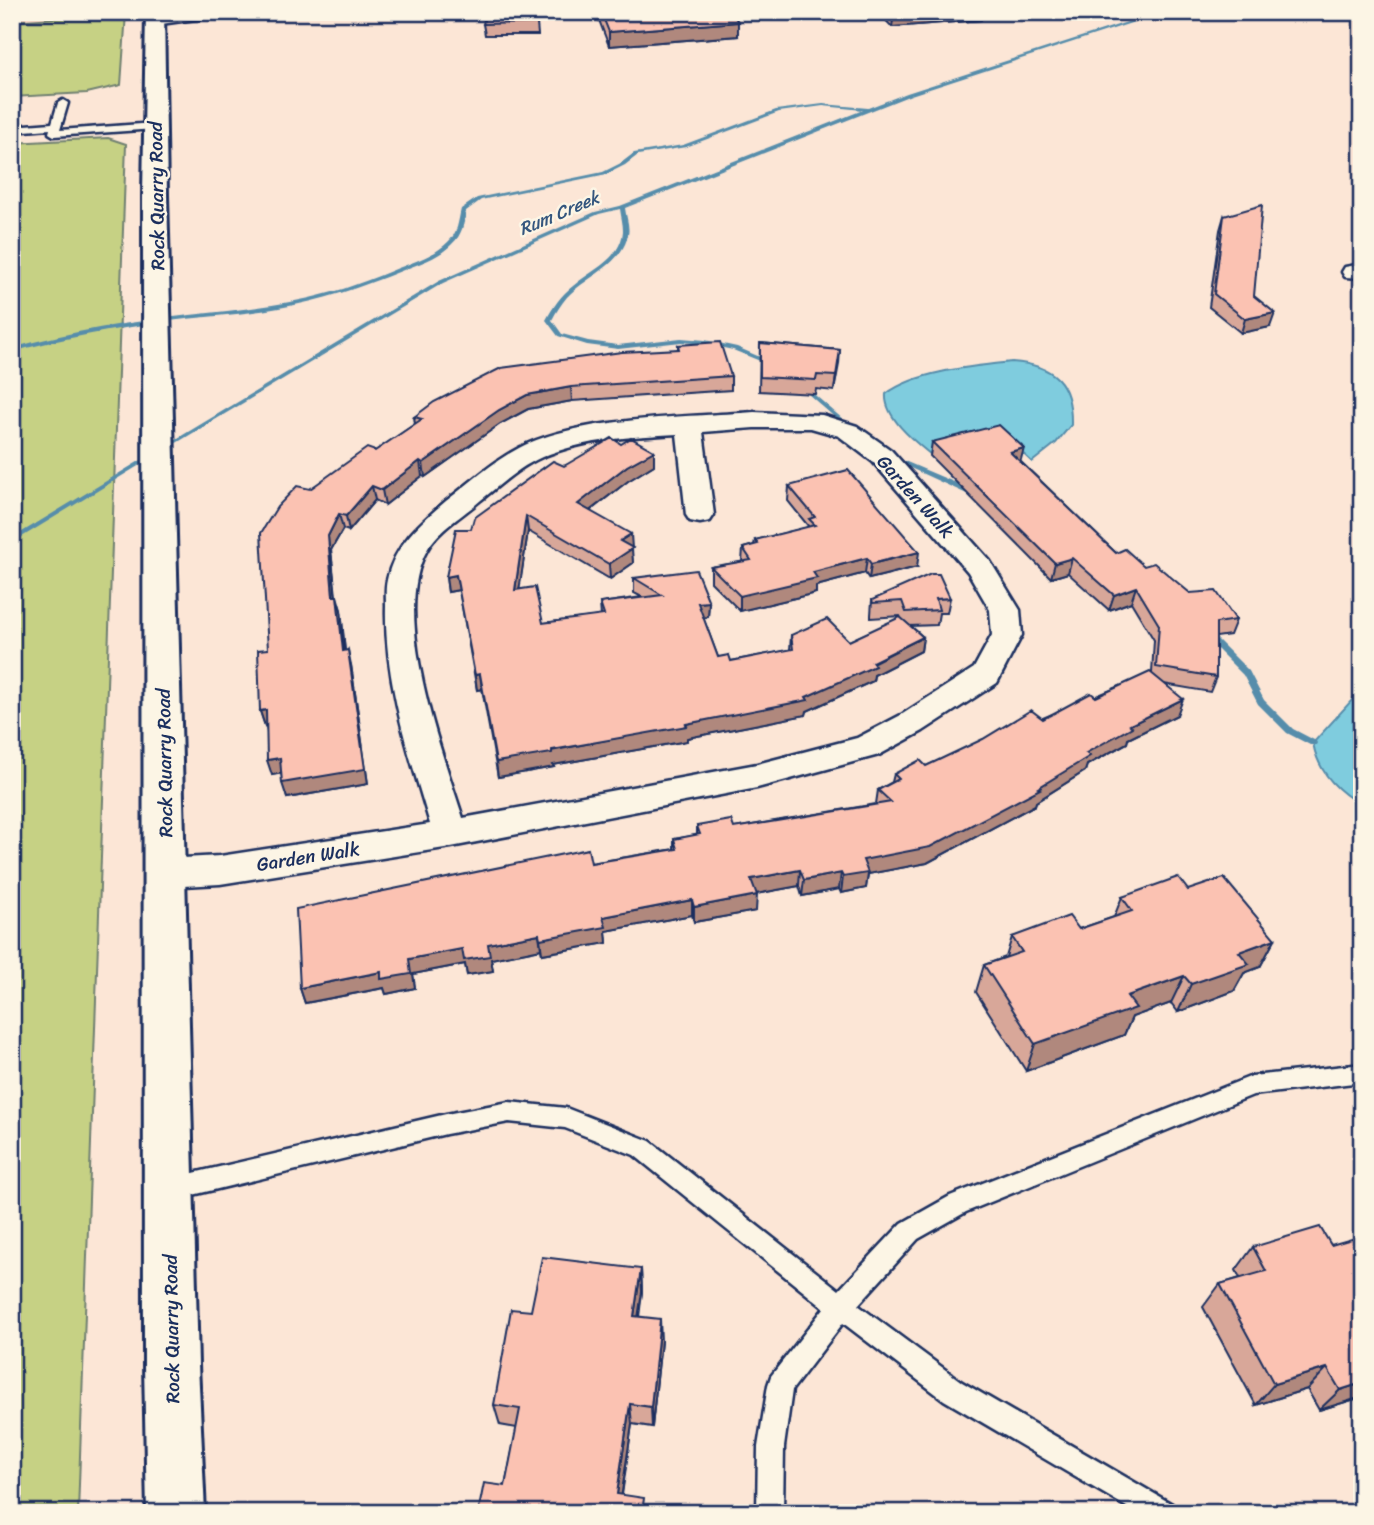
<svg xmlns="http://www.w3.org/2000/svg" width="1374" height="1525" font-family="Sriracha,sans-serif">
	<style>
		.built { fill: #fcdbcb }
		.green { fill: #c6d184; stroke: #708071; stroke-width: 2 }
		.water { fill: #7fccde; stroke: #578dab; stroke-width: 2 }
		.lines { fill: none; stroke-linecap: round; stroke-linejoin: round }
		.stream { fill: #578dab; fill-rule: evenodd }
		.lane-casing { stroke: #1b2f5e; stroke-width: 5 }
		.street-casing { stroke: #1b2f5e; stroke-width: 5 }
		.secondary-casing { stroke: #1b2f5e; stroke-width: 6 }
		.lane { fill: #fcf5e5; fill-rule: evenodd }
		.street { fill: #fcf5e5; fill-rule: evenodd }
		.secondary { fill: #fcf5e5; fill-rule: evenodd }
		.wall { fill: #d8a799; stroke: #1b2f5e; stroke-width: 2 }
		.shaded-wall { fill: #b0887d; stroke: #1b2f5e; stroke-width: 2 }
		.building { fill: #fbc2b2; stroke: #1b2f5e; stroke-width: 2 }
		.labels { text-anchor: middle; stroke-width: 5; stroke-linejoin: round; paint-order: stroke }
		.far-water-label { font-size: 18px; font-style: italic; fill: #34567e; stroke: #fcf5e5 }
		.street-label { font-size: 19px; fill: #1b2f5e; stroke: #fcf5e5 }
	</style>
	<rect width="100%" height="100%" fill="#fce6d6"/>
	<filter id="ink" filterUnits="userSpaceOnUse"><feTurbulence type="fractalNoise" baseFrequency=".0143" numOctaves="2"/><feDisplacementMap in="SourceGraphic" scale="14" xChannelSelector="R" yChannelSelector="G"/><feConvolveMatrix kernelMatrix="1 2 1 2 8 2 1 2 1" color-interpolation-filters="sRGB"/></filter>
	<g filter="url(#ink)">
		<polygon class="built" points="12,12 134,12 12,21"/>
		<g class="green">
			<polygon points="126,13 121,85 87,93 12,97 12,21"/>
			<polygon points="108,138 126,144 78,1513 12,1513 12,143"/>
		</g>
		<g class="water">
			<path d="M1012 362C1054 365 1072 382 1071 425L1056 443 1032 462 1003 435 930 454C914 441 884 417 886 394 916 371 975 366 1012 362Z"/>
			<path d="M1362 689V805C1336 791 1318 771 1313 743Z"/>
		</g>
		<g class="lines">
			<g class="stream">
				<path d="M1158 12H1165L911 95 625 208C626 217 630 226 628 235 621 266 587 276 567 297 561 304 556 312 552 320L562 334 588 341 618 345 681 338 705 340 737 347 769 361V363H765L733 350 705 344 681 342 618 349 587 345 558 336 546 320C553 307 561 295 573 286 592 270 621 259 623 231 623 224 621 216 620 209L599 214 443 283 168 448H164L163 447 439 281 595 212 620 206 863 110 823 106 779 112 686 147 638 155 625 165 607 174 481 200 466 211C464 224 462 235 452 244 439 258 418 264 401 271 361 287 321 301 279 308 241 315 202 316 163 322 112 330 62 338 12 352V348C70 331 130 322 190 315 225 311 260 308 295 301 328 295 360 284 391 271 410 263 433 257 448 242 458 233 458 221 461 209L477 198 603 172 621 163 634 153 683 145 776 110 823 104 868 108 907 93Z"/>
				<polygon points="802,384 851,426 851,428 847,428 800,387 800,385"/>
				<polygon points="151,454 153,455 153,457 12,543 12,538"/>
				<polygon points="895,457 975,491 976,493 972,495 969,495 893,460 892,459"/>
				<polygon points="1208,632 1211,633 1249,671 1264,700 1293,729 1316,741 1317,743 1316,745 1310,745 1287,733 1258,704 1243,675 1205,637 1204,635"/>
			</g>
			<defs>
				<g id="lane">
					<polygon points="63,100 68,103 60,130 155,123 160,126 155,129 54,136 49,133 50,129 12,132 12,126 52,123 58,103"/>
					<polygon points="1362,1064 1362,1082 1253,1095 966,1212 918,1239 858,1305 962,1382 1172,1504 1176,1513 1137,1513 944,1400 843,1323 792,1390 784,1447 783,1513 757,1513 758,1447 768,1385 771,1376 824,1308 634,1155 565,1128 509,1122 446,1134 172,1200 164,1197 161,1189 164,1181 172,1178 446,1114 509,1102 566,1108 650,1141 839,1290 902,1223 950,1196 1252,1076"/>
				</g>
				<g id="street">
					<polygon points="174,12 218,12 210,17 154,25 146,20 148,17"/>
					<polygon points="585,12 701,12 693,17 620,22 587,15"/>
					<polygon points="1362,264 1362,278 1345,277 1342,272 1345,267"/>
					<path d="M754 412 822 415 857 426 891 450 990 561 1020 610 1022 635 997 683 923 731 879 755 757 788 451 847 220 884 165 887 152 883 147 873 152 863 165 859 220 856 430 824C409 753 384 681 386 606 386 598 385 588 387 580 394 545 420 523 446 501 470 483 492 462 519 448 577 417 688 417 754 412ZM754 428H811L839 436 873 462 968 572 990 610 992 635 974 668 901 715 857 738 757 764 463 818C442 752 390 615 427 550 438 530 464 515 481 500 500 485 519 467 542 457 585 439 631 437 677 434L686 515 690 521 700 523 710 521 714 515 703 432Z"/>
				</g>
				<polygon id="secondary" points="146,12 164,12 167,195 198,1365 205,1513 147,1513 144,1365 143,195"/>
			</defs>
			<use href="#lane" class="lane-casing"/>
			<use href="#street" class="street-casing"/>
			<use href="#secondary" class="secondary-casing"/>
			<use href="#lane" class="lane"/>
			<use href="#street" class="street"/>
			<use href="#secondary" class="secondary"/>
		</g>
		<g class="wall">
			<polygon points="599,12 732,12 738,36 609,46 599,20"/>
			<polygon points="878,12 1009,12 1008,15 982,18 981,20 892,27"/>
			<polygon points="528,18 537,23 538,35 485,35 483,24"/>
			<polygon points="1224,216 1254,296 1270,327 1241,333 1209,307 1220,230"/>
			<polygon points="760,343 840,350 834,391 816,389 815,394 759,391"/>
			<polygon points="678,345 731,376 731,390 572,401 528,409 500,424 425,477 422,476 385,505 375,500 349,531 343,529 331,550 336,596 341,610 345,650 351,665 368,784 287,798 281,773 272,775 266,725 265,726 260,711 268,649 310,489 375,451 415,424 414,417 678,349"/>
			<polygon points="932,442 1021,462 1116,553 1144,566 1236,620 1230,635 1216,637 1216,677 1210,692 1164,684 1177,715 1128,739 1127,743 1087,765 1085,771 1036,802 1035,805 927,863 868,874 866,888 841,893 839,889 802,896 799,886 756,894 756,911 694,922 692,915 606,931 607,943 542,954 541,949 491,959 493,971 467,975 465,964 413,974 415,988 386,994 384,988 305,1003 300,988 591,863 674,849 674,839 697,835 697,826 734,828 876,804 878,790 892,782 894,774 926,766 1152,673 1154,640 1131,602 1109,610 1068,573 1051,578 930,456"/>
			<polygon points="621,444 654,451 654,465 628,481 590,511 631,547 633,563 610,579 528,531 519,589 543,623 601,616 600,603 642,597 634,593 634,578 709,602 708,617 703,617 718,657 731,661 790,650 791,635 849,641 901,618 900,616 871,618 871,615 872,600 950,598 947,613 939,613 937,625 911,626 923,637 921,651 874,675 873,681 807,711 806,715 687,738 687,741 553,765 554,767 498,777 482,689 477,690 459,590 448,592 446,577 471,529 564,466"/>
			<polygon points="789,486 917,567 869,579 865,573 816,586 816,593 740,611 711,582 711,567 742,562 743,548 754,545 755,540 809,527 788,501"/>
			<polygon points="1188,890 1275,939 1260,967 1244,973 1234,991 1178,1012 1171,1003 1132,1017 1124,1035 1026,1071 976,992 984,965 1006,957 1012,937 1079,929 1114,917 1122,897"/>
			<polygon points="1253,1247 1362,1397 1319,1410 1307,1389 1256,1405 1203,1307 1220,1284 1240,1278 1236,1270"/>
			<polygon points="641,1269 642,1292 639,1317 661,1341 652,1427 632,1424 622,1495 505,1486 517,1428 500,1425 494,1405 531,1311"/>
		</g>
		<g class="shaded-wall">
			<polygon points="894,12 1009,12 1008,15 982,18 981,20 892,27"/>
			<polygon points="738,22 738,36 609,46 609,32"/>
			<polygon points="1275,313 1270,327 1241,333 1245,319"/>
			<polygon points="840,350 839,364 834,391 836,376"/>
			<polygon points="571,387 572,401 528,409 500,424 425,477 423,463 499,410 527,395"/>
			<polygon points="1024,448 1020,463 1010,452"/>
			<polygon points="654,451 654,465 628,481 579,519 578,504 627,466"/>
			<polygon points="420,461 422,476 385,505 382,490"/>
			<polygon points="372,486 375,500 349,531 346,516"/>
			<polygon points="339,514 343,529 331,550 337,611 333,596 328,536"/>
			<polygon points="526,516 528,531 517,605 515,590"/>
			<polygon points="631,534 633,563 610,579 609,564 620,541"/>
			<polygon points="919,552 917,567 869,579 871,564"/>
			<polygon points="867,558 865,573 816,586 816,593 740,611 740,596 813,572"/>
			<polygon points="1072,558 1068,573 1051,578 1055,563"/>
			<polygon points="456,575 459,590 448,592 446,577"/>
			<polygon points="1136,587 1131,602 1109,610 1114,595"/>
			<polygon points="337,596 341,610 346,666 343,651"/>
			<polygon points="709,602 708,617 697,618 698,603"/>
			<polygon points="923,637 921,651 874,675 873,681 807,711 806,715 687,738 687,741 553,765 554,767 498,777 496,762 686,724 806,697"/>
			<polygon points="348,650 351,665 368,784 287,798 282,783"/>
			<polygon points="480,674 482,689 477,690 475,675"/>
			<polygon points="1183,699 1177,715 1128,739 1127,743 1087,765 1085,771 1036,802 1035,805 927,863 868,874 866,888 841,893 843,877 863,860 1038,788 1086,753 1130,725"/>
			<polygon points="266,710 271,725 265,726 260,711"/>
			<polygon points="280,758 285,773 272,775 267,760"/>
			<polygon points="800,870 799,886 750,895 751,879"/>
			<polygon points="841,873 839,889 802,896 804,880"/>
			<polygon points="757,895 756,911 694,922 694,907"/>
			<polygon points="692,900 692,915 606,931 607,943 542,954 540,939 603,917"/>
			<polygon points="539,934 541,949 491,959 493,971 467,975 465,964 413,974 415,988 386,994 384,988 305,1003 300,988 381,972 409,959"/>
			<polygon points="1275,939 1260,967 1244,973 1234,991 1178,1012 1191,984 1239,952"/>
			<polygon points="1184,976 1171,1003 1132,1017 1124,1035 1026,1071 1035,1044 1127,996"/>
			<polygon points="641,1269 642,1292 635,1338 634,1316"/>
			<polygon points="660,1319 661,1341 652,1427 651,1407"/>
			<polygon points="1327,1368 1307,1389 1256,1405 1274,1384"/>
			<polygon points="1362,1383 1362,1397 1319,1410 1340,1390"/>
			<polygon points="630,1404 632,1424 619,1512 617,1494"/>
		</g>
		<g class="building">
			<polygon points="486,12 526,12 525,16 537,23 483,24"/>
			<polygon points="601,12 732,12 738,22 609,32"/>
			<polygon points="1262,205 1254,296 1275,313 1245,319 1214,294 1224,216"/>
			<polygon points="720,342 731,376 571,387 527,395 499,410 423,463 420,461 382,490 372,486 346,516 339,514 328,536 333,596 337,596 343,651 348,650 365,769 282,783 280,758 267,760 266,710 260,711 258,650 268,649 261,533 277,507 297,486 310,489 367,448 375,451 422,419 414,417 434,402 501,368 622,352 679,349 678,345"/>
			<polygon points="760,343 840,350 836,376 817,375 816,380 760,377"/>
			<polygon points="999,425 1024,448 1010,452 1116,553 1125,549 1144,566 1154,563 1190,593 1216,591 1236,620 1216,623 1216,677 1156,667 1159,625 1136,587 1114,595 1072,558 1055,563 932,442"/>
			<polygon points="612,438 621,444 631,438 654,451 627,466 578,504 631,534 620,541 633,548 609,564 526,516 515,590 535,587 543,623 604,615 600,603 662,595 634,578 696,570 709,602 698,603 718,657 729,655 731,661 793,649 791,635 827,619 849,641 900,617 923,637 872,662 875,666 806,697 808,700 686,724 687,726 552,750 552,753 496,762 480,674 475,675 456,575 446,577 456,529 471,529 474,518 553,461 564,466"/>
			<polygon points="848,470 919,552 871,564 867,558 813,572 817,578 740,596 711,567 751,560 743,548 758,544 755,540 815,525 809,519 815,517 789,486"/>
			<polygon points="931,574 939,574 950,598 936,599 939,610 906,612 902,601 873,603 872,600"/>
			<polygon points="1150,672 1183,699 1130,725 1132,727 1086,753 1090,756 1038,788 1040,789 930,847 863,860 868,873 843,877 841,873 804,880 800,870 751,879 757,895 694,907 692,900 603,917 606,927 540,939 539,934 488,944 490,956 464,960 462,949 409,959 411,974 381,979 381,972 300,988 296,909 588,849 591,863 677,849 674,839 700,834 697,826 731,820 734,828 891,802 878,790 899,779 894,774 920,760 926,766 983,739 1031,710 1043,719 1091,693 1096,697"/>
			<polygon points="1178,877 1188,890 1224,878 1275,939 1239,952 1249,964 1191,984 1184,976 1127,996 1136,1008 1035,1044 984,965 1022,952 1012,937 1069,916 1079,929 1132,911 1122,897"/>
			<polygon points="1320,1227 1331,1245 1362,1236 1362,1383 1340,1390 1327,1368 1274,1384 1220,1284 1266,1271 1253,1247"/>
			<polygon points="542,1257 641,1269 634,1316 660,1319 651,1407 630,1404 617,1494 644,1498 642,1513 478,1513 484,1483 505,1486 520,1409 494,1405 511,1309 531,1311"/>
		</g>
	</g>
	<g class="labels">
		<g class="far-water-label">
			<text transform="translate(559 213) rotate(-23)" y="6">Rum Creek</text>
		</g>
		<g class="street-label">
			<text transform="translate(156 196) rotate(-91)" y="7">Rock Quarry Road</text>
			<text transform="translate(916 496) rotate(48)" y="7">Garden Walk</text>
			<text transform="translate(164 763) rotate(-91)" y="7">Rock Quarry Road</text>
			<text transform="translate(308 856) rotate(-9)" y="7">Garden Walk</text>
			<text transform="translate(171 1329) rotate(-91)" y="7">Rock Quarry Road</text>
		</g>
	</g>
	<rect width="1374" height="1525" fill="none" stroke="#fcf5e5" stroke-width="42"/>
	<rect x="21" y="21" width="1332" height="1483" fill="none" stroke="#1b2f5e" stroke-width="2.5" filter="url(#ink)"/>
</svg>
